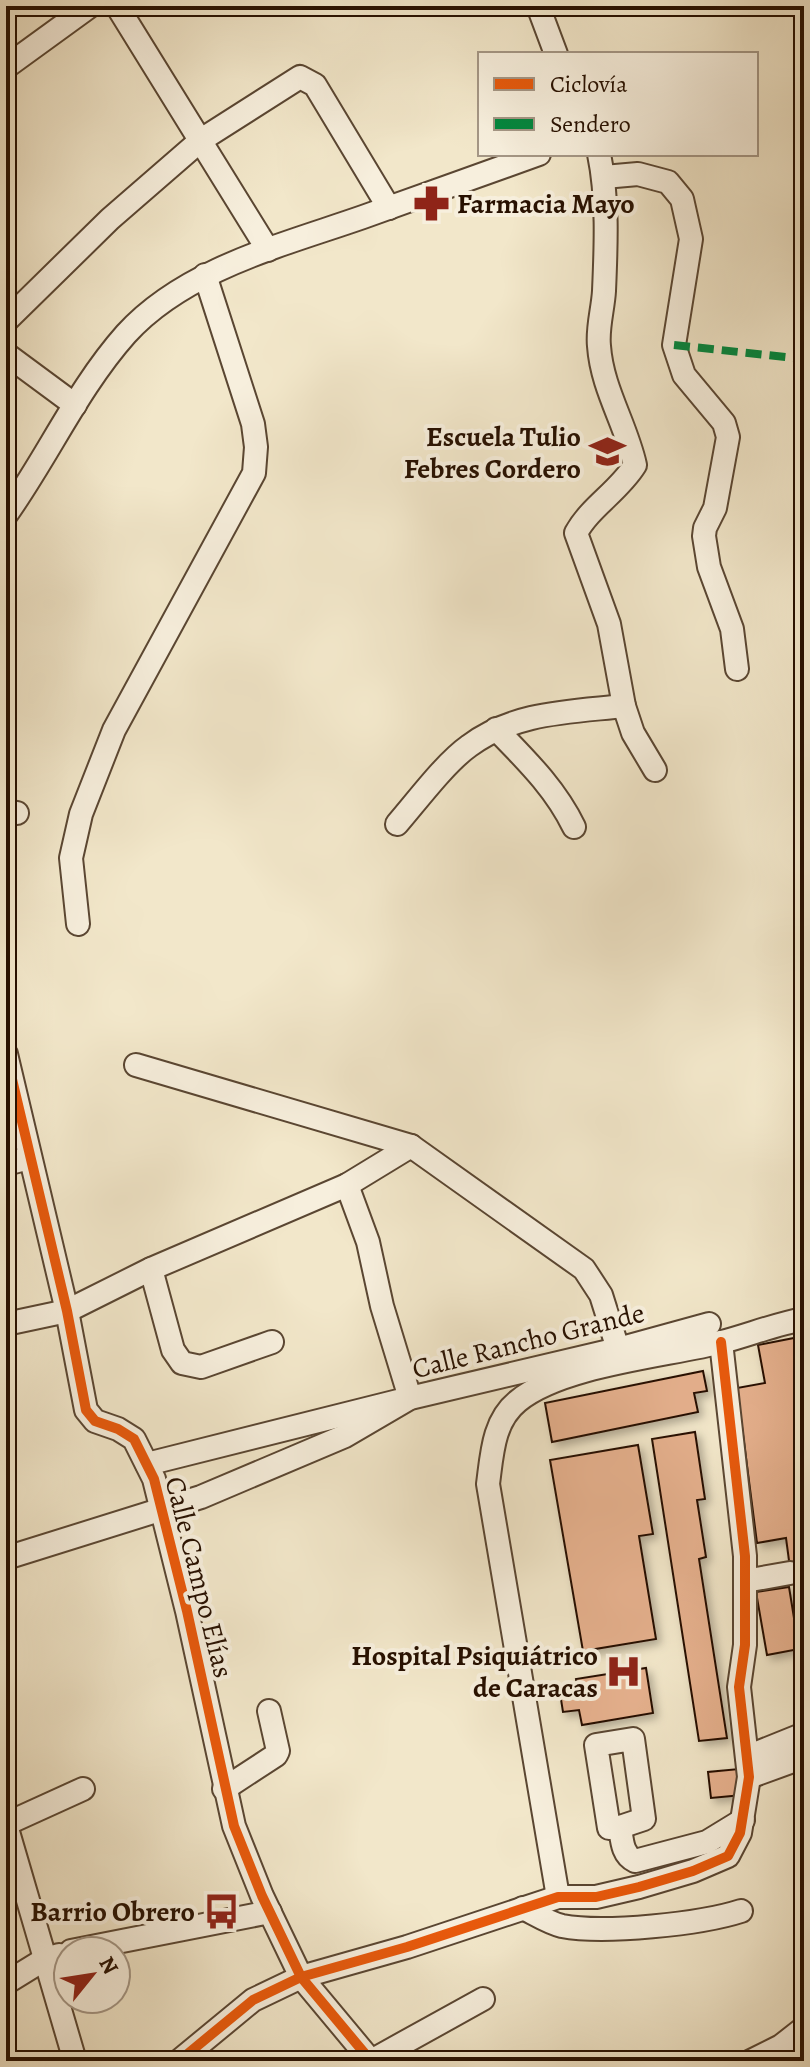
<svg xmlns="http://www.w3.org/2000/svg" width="810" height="2067" font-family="Alegreya,serif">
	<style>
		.building { fill: #e5b08d; stroke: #271000; stroke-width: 2; filter: url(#shadow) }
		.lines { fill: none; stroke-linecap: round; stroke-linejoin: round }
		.minor-casing { stroke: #5a4632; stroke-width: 26 }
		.minor { stroke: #f7efdd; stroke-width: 22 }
		.quiet { stroke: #00873e; stroke-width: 8; stroke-dasharray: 16 8; stroke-linecap: butt }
		.cycleway-casing { stroke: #f7efdd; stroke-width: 15 }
		.cycleway { stroke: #e8590c; stroke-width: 10 }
		.labels { text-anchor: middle; stroke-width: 8; stroke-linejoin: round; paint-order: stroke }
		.poi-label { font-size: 28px; font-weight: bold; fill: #271000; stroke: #f7efdd; text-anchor: end }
		.street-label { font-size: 28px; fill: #271000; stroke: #f7efdd }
	</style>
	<defs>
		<filter id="shadow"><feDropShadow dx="4.5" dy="4.5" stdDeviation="4" flood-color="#0004"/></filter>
	</defs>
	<rect width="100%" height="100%" fill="#f2e7ca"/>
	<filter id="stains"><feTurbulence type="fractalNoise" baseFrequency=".0025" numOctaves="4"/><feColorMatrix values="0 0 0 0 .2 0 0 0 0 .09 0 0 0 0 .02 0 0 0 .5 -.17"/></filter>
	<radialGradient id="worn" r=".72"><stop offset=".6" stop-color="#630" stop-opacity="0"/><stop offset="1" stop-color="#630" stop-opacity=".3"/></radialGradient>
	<g class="building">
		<polygon points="794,1338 796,1347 804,1347 804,1580 799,1580 796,1567 790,1568 786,1538 757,1543 737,1388 765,1383 758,1345"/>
		<polygon points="703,1371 707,1391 694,1393 698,1412 552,1442 545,1403"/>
		<polygon points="695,1432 705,1499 697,1500 706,1557 699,1559 727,1738 699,1741 652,1439"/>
		<polygon points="638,1445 653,1534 639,1536 656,1639 583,1651 550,1460"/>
		<polygon points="789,1587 799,1649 767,1655 756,1592"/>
		<polygon points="646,1668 653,1713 582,1725 579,1710 563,1712 560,1693 578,1690 576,1679"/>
		<polygon points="739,1769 742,1795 711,1798 708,1772"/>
	</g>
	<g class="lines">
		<defs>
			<g id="minor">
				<polyline points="117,6 268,250"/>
				<polyline points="538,6 556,54"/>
				<polyline points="6,67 90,6"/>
				<path d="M599 154C608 197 606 246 604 291 603 309 597 328 599 346 602 389 626 424 635 465 619 491 590 507 576 533L609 624 624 706 633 733 655 770"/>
				<polyline points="604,177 638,174 668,182 682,199 691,239 674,345 684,375 724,423 728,437 715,508 705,528 704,536 709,567 732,629 737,669"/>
				<polyline points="6,321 110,219 201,140 300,77 315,85 389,208"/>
				<polyline points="6,354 75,405"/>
				<path d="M6 515C48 456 78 388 126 334 185 269 283 245 363 217 422 196 480 175 539 154"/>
				<path d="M496 729C526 760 555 788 574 827"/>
				<polyline points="6,811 17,813"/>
				<path d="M397 824C417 801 445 763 469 746 514 712 570 712 624 706"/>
				<polyline points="78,924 71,858 81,814 114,730 254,473 256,447 253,424 205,275"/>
				<polyline points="6,1054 67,1311 86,1410 95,1421 118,1429 134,1439 154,1479 187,1611 234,1826 262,1896 301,1977 371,2061"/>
				<polyline points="136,1065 411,1146 584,1269 601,1295 618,1349"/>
				<polyline points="6,1164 29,1158"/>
				<polyline points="151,1269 173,1350 182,1363 201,1367 272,1342"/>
				<polyline points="6,1324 67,1311 151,1269 347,1185 411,1146"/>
				<polyline points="147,1464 410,1398 382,1306 368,1242 347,1185"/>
				<polyline points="6,1558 201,1497 345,1436 410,1398 618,1349 709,1324"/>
				<polyline points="745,1581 790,1573"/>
				<polygon points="633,1739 644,1819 620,1827 609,1828 596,1745"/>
				<polyline points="747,1757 804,1734"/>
				<polyline points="749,1777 804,1757"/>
				<polyline points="224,1789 276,1755 278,1751 269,1711"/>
				<polyline points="6,1824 83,1789"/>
				<polyline points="6,1825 75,2061"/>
				<path d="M620 1827C622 1840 622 1855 635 1861L707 1842 743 1820"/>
				<path d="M558 1897 488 1484C492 1454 493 1421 518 1401 562 1365 666 1356 722 1342 749 1335 776 1324 804 1319"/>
				<path d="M523 1908C535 1914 549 1923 562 1926 604 1934 701 1924 741 1911"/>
				<polyline points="71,1951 270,1912"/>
				<polyline points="6,1983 45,1959 59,1955"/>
				<polyline points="179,2061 253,2000 301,1977 407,1947 558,1897 596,1897 639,1887 693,1871 728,1856 740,1833 749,1777 739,1687 745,1645 745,1556 721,1342"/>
				<polyline points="371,2061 483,1999"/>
				<polyline points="751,2061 781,2046 804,2028"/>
			</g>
		</defs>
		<use href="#minor" class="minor-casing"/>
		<use href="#minor" class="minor"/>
		<g class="quiet">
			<polyline points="674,345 804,359"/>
			<polyline points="764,2054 767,2061"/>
		</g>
		<defs>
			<g id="cycleway">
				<polyline points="6,1054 67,1311 86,1410 95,1421 118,1429 134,1439 154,1479 187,1611 234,1826 262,1896 301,1977 371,2061"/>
				<polyline points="179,2061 253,2000 301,1977 407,1947 558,1897 596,1897 639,1887 693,1871 728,1856 740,1833 749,1777 739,1687 745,1645 745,1556 721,1342"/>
			</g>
		</defs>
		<use href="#cycleway" class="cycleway-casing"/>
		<use href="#cycleway" class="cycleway"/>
	</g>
	<defs>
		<symbol id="pharmacy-bare" viewBox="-9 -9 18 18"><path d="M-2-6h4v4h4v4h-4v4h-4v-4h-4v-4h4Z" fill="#8f2418" stroke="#f7efdd" stroke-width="2.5" paint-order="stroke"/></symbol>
		<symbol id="school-bare" viewBox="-9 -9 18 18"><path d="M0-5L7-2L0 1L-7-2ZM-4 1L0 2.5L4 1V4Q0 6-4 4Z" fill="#8f2418" stroke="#f7efdd" stroke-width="2.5" paint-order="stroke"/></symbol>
		<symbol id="hospital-bare" viewBox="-9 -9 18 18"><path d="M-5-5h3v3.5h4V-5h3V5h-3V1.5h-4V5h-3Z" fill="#8f2418" stroke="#f7efdd" stroke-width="2.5" paint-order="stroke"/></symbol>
		<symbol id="bus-bare" viewBox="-9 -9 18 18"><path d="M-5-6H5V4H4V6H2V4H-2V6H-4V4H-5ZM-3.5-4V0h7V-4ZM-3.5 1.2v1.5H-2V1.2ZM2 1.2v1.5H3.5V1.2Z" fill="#8f2418" stroke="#f7efdd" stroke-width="2.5" paint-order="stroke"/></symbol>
	</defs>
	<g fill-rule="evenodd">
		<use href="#pharmacy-bare" x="406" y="178" width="51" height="51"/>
		<use href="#school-bare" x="582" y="426" width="51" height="51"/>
		<use href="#hospital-bare" x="598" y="1646" width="51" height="51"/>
		<use href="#bus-bare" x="196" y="1886" width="51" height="51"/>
	</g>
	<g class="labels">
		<g class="poi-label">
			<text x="457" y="213" text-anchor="start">Farmacia Mayo</text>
			<text x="581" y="446">Escuela Tulio<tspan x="581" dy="32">Febres Cordero</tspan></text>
			<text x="598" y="1665">Hospital Psiquiátrico<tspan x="598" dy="32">de Caracas</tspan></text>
			<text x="195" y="1921">Barrio Obrero</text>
		</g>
		<g class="street-label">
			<text transform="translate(528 1340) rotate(-14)" y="10">Calle Rancho Grande</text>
			<text transform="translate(200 1577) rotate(76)" y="10">Calle Campo Elías</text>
		</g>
	</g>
	<rect width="810" height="2067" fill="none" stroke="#f2e7ca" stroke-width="32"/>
	<rect x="8" y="8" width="794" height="2051" fill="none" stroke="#271000" stroke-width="4"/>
	<rect x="16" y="16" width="778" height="2035" fill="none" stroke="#271000" stroke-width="2"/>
	<rect x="478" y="52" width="280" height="104" fill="#f7efdd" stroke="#a49685" stroke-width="2"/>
	<rect x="494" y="78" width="40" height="12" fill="#e8590c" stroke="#a49685" stroke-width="2"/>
	<text x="550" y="92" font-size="24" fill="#271000">Ciclovía</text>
	<rect x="494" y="118" width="40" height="12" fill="#00873e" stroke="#a49685" stroke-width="2"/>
	<text x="550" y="132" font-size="24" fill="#271000">Sendero</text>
	<g transform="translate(92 1975) rotate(60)"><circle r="38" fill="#f7efdd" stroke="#a49685" stroke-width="2"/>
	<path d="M0-6L14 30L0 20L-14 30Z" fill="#8f2418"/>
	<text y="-12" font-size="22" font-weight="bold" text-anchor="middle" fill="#271000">N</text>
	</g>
	<rect width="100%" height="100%" filter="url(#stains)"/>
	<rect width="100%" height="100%" fill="url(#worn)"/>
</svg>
